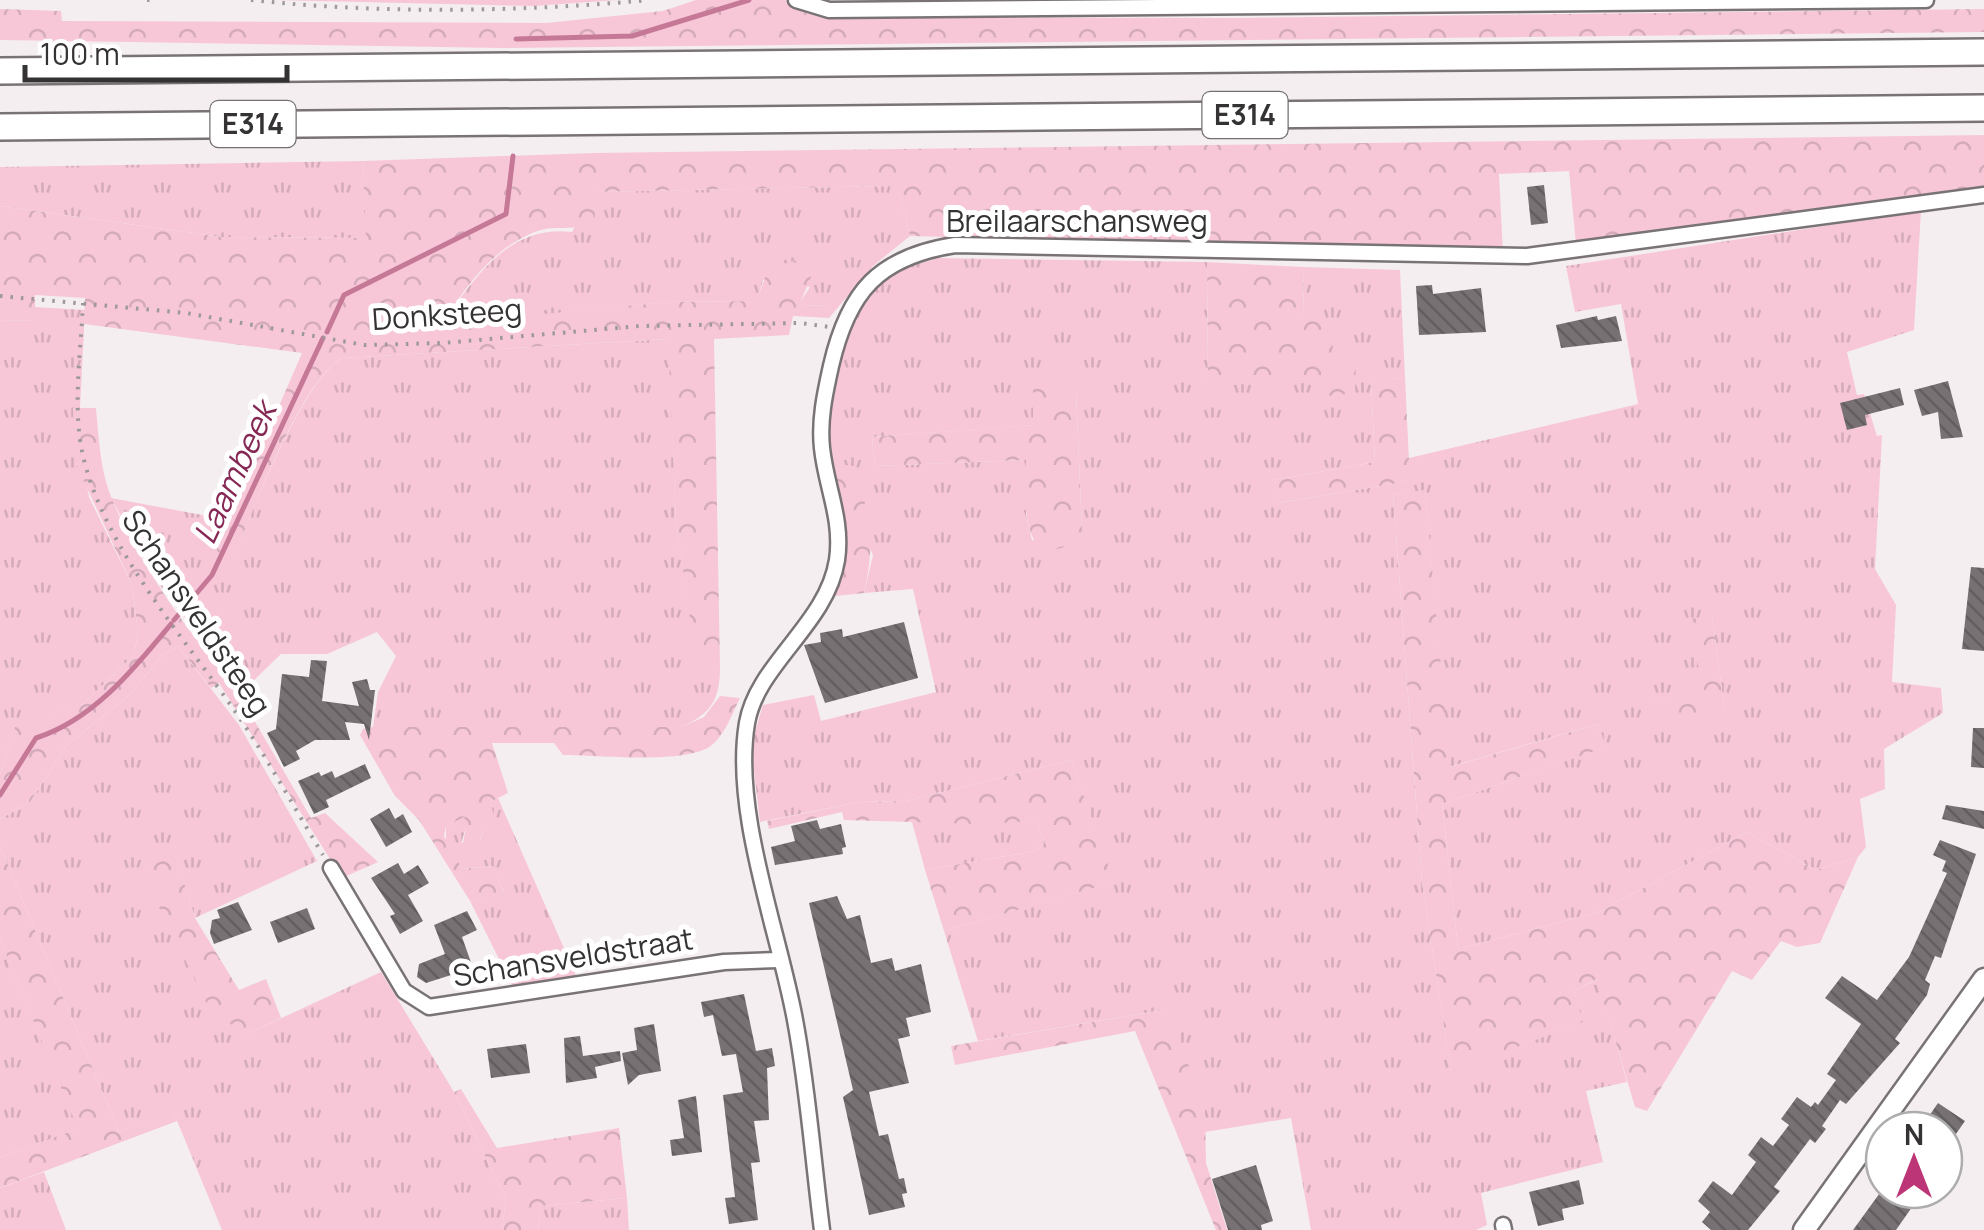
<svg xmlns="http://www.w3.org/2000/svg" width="1984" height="1230" font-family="Manrope,sans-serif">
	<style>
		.grass { fill: url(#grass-tufts); fill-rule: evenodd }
		.forest { fill: url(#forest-crowns) }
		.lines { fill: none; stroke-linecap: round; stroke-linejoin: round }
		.stream { stroke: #c67897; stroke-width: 5 }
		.building { fill: url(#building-back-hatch) }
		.street-casing { stroke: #797375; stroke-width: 19 }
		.secondary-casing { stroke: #797375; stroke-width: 25 }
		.highway-casing { stroke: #797375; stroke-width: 30 }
		.path { stroke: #9d9899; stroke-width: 4; stroke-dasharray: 2.5 8; stroke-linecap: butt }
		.street { stroke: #fff; stroke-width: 14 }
		.secondary { stroke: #fff; stroke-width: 20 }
		.highway { stroke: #fff; stroke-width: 25 }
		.labels { text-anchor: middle; stroke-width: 10; stroke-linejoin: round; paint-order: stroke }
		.shield { fill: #fff; stroke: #727070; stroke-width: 2.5 }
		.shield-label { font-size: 28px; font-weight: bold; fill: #353233 }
		.street-label { font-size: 30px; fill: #353233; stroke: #fff }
		.water-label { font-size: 32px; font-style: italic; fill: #852854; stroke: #fff }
	</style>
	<defs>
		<pattern id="grass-tufts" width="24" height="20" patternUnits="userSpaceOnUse" patternTransform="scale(2.5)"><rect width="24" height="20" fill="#f7c7d8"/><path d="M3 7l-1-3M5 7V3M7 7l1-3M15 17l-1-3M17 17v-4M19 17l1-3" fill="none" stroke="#d4abba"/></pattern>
		<pattern id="forest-crowns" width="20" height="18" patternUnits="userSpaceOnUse" patternTransform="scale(2.5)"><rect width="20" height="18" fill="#f7c7d8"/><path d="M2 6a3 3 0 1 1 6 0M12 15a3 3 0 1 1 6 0" fill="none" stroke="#d4abba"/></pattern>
		<pattern id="building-back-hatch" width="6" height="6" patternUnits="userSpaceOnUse" patternTransform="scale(2.5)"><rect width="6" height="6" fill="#777173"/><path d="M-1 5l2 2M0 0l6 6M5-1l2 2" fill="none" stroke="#625d5f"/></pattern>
	</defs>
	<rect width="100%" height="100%" fill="#f5eef0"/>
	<g class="grass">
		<polygon points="363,161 367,238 222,237 0,206 0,167"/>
		<path d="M890 186 901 198 910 236 873 266 829 318V306L798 305 810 287 763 280 757 301 669 302 441 325C474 279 508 224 572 232L593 192Z"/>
		<path d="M1921 211 1914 330 1847 352 1857 395 1864 394 1877 436 1882 435 1875 569 1896 605 1892 682 1941 688 1943 713 1884 749 1885 789 1860 799 1866 847 1858 857 1816 870 1747 832 1599 912 1458 949 1442 804 1605 747 1598 724 1449 767 1425 491 1393 494 1422 882 1451 1071 1582 1022 1574 991 1598 979 1627 1082 1586 1091 1603 1162 1481 1193 1487 1225 1476 1230H1311L1291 1118 1205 1132V1112L1163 1010 978 1041 944 931 1113 882 1071 760 906 801 859 802 760 822 751 745 763 705 814 695 821 721 936 692 913 589 864 593 873 555 830 463 826 441 845 338 864 299 879 282 889 273 938 258 1207 262 1208 385 1356 356 1332 357 1304 320 1303 267 1400 270 1405 378 1371 381 1375 462 1274 480 1279 503 1409 481V458L1638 404 1621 304 1575 312 1566 266ZM1076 391 1082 529 1077 543 1032 540 1026 515V460L875 466 872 437 1034 425ZM1712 615 1725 713 1650 704 1702 691Z"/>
		<polygon points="35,307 85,310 80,408 73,408 89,497 132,585 138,632 134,655 83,704 16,725 0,774 0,321 35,320"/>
		<path d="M669 339 676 521 698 667H720C720 700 711 714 681 727H373L378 692 396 656 377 632 327 654H281L241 693 155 579 111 498 229 520 216 550 233 557C253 511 302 381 342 358Z"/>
		<polygon points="178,646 239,725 317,861 195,918 175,855 142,871 247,1034 381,972 454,1092 506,1199 502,1230 222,1230 173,1111 119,1132 0,846 0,819 30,802 67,745 128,696 164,654"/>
		<polygon points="498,798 578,980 514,989 470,901 504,892 492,866 462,869 446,845 446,826 464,816 467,825 461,843 481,839 490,802"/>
		<polygon points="1037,821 1044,844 1035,851 925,870 912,822"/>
		<polygon points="0,939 79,1129 0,1157"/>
		<polygon points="44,1172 66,1230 0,1230 0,1188"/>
		<polygon points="627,1198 629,1230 538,1230 541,1206"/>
	</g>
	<g class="forest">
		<polygon points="274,0 618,0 533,6"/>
		<polygon points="696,0 785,0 806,13 830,17 1236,18 1984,9 1984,32 502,48 0,40 0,9 61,11 62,21 546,23 663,11"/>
		<path d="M1984 135V191L1576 244 1569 171 1499 174 1503 252 910 236 901 198 889 186 594 192 595 220C574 234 557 223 535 232 493 248 465 287 442 324L669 302 756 301 769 268 804 258 812 275 799 305 829 306V318L793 316 789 335 714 339 720 667H697L676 521 668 339 342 358C301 381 253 511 233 558L216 551 302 353 84 324 85 298 35 295V320L0 321V206L222 237 366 238 363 161 592 153Z"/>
		<polygon points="1207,262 1303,267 1304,319 1335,321 1332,356 1356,355 1355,393 1327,396 1317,383 1208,385"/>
		<polygon points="1405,378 1410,481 1278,503 1274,480 1375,462 1371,380"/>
		<path d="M1042 379 1067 380 1076 391 1082 530 1078 543 1043 553C1020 527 1026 492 1026 460L875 466 872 437 1033 425V388Z"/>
		<path d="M73 408H96C99 439 100 471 112 499 139 565 208 666 263 711L254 720 311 818 325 813 378 862 342 878 219 683 211 688 178 646 164 654 128 696 67 745 30 802 0 819V774L16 724 83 704 134 655 138 632 132 585 75 462Z"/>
		<path d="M830 463 854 466C870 516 876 541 864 593L835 596 845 540Z"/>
		<polygon points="1425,490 1450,767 1598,724 1606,747 1442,804 1458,949 1599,912 1747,832 1816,870 1858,857 1820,943 1797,947 1781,941 1752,980 1732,971 1647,1111 1635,1107 1597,979 1574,991 1583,1022 1451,1072 1422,882 1393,494"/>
		<polygon points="1712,615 1725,713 1654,727 1649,704 1702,690 1691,619"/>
		<path d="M720 696 740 698C732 714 726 733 712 745 688 765 596 755 563 755L554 743H492L508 793 490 802 495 818 483 831 474 861H465C457 845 470 833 464 817L446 826 444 836 462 869 493 866 504 893 470 901 419 820 395 796 360 735 363 729 373 727H681L704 717Z"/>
		<polygon points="1071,760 1114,882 944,931 925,870 1035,851 1044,844 1037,821 979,824 844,820 842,812 769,829 767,821 859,802 906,801"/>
		<polygon points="0,846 119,1132 173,1110 177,1121 0,1188 0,1157 78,1129 0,939"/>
		<polygon points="175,854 195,918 239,990 266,979 281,1018 247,1034 211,1012 141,871"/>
		<polygon points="1163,1010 1176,1030 1205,1112 1206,1163 1227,1230 1216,1230 1135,1031 955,1065 951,1046"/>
		<polygon points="461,1089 497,1148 619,1128 627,1198 541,1206 538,1230 502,1230 506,1199 454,1092"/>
	</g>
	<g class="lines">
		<g class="stream">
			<polyline points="516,39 632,36 749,0"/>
			<polyline points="327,332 344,295 506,214 513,156"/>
			<polyline points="174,620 212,575 323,338"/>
			<path d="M0 795 36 738C93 720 134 669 171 624"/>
		</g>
	</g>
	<g class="building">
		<polygon points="1544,185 1548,223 1531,225 1527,187"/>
		<polygon points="1432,285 1433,294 1481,288 1486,332 1419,335 1416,286"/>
		<polygon points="1597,316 1598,320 1616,316 1622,341 1561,348 1556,325"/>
		<polygon points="1948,381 1963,437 1941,439 1938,412 1922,416 1914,390"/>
		<polygon points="1900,388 1904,405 1865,415 1867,425 1847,430 1840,403"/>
		<polygon points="1971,567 1984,568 1984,651 1962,649"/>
		<polygon points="904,622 918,678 825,703 804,645 821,642 820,633 842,629 843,637"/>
		<polygon points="311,660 327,661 322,701 359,706 352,682 367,679 370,690 375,690 369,740 364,724 345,722 350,740 315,740 296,751 300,759 284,767 267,733 276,729 282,674 309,677"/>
		<polygon points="1973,728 1984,728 1984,768 1971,767"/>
		<polygon points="365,764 371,778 326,800 329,807 314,814 298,781 319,772 321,776 332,771 335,778"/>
		<polygon points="1946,805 1984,811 1984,829 1942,819"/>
		<polygon points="389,808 395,819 403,814 412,832 386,847 370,819"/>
		<polygon points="817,820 820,829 841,824 846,847 842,848 843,854 775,865 771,847 795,841 791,826"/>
		<polygon points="1940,840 1976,854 1941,958 1935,956 1925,980 1930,984 1927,995 1895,1039 1900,1043 1846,1104 1840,1100 1822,1126 1826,1129 1815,1143 1810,1139 1774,1187 1780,1191 1748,1230 1711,1230 1702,1222 1710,1212 1698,1201 1713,1181 1732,1195 1756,1162 1748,1155 1761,1137 1773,1146 1789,1125 1781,1119 1797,1097 1811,1107 1815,1102 1818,1105 1836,1080 1827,1074 1861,1024 1825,998 1842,976 1877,1000 1909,957 1947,873 1942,871 1946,861 1933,855"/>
		<polygon points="398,863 404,874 418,865 429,883 408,895 423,921 400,934 390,916 395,914 371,878"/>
		<polygon points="837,896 847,919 860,915 871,963 892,958 895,971 921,964 931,1012 906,1018 910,1036 898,1039 909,1083 869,1092 879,1136 888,1134 899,1179 904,1178 907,1193 902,1194 905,1207 869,1215 843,1097 853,1090 809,903"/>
		<polygon points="238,902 252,930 214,944 210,933 212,920 220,918 217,910"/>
		<polygon points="307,908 315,929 278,943 270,922"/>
		<polygon points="467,911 477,930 462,937 473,968 426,983 417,977 419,964 445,954 434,925"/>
		<polygon points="744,994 756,1051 772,1048 775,1066 767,1068 769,1120 754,1121 760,1162 751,1163 758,1220 729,1224 725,1198 735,1197 723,1095 743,1092 736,1054 722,1056 713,1015 704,1017 701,1002"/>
		<polygon points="654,1024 661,1071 639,1075 628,1085 622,1053 637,1050 634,1028"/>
		<polygon points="580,1036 583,1056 620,1051 621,1061 595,1067 597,1078 566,1083 564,1038"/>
		<polygon points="526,1044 530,1073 491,1078 487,1049"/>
		<polygon points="696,1096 702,1152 672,1156 670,1140 684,1138 678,1100"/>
		<polygon points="1938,1103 1965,1121 1944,1151 1944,1130 1927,1119"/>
		<polygon points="1256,1165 1273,1221 1261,1225 1262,1230 1228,1230 1212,1179"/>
		<polygon points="1579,1180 1584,1204 1562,1209 1564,1220 1538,1226 1529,1192"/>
		<polygon points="1882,1190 1924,1190 1896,1230 1853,1230"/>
	</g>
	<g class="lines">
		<defs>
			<g id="street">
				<polyline points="796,0 829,10 1926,0"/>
				<polyline points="331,868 404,991 429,1007 724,962 779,960"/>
				<polyline points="1503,1225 1504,1230"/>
				<path d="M822 1230C813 1160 808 1089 795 1020 779 932 732 812 747 723 757 664 827 624 837 560 843 519 826 487 822 448 819 420 825 393 831 366 848 292 878 257 955 245L1527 256 1984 195"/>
			</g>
			<polyline id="secondary" points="1804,1230 1984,979"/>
			<g id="highway">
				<polyline points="0,71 1984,52"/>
				<polyline points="0,127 1984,108"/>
			</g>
		</defs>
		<use href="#street" class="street-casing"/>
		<use href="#secondary" class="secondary-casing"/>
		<use href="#highway" class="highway-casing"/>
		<g class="path">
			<polyline points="147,0 157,0"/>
			<path d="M251 0C382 14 518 12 649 0"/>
			<polyline points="0,296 186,313 364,345 443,343 640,326 800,323 830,327"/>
			<path d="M83 303C81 352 72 408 83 456 105 550 185 638 239 717 269 761 295 809 323 855"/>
		</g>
		<use href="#street" class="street"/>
		<use href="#secondary" class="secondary"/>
		<use href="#highway" class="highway"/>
	</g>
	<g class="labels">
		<g class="shield">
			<rect x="1202.5" y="92" width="85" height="46" rx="8"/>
			<rect x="210.5" y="101" width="85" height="46" rx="8"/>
		</g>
		<g class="shield-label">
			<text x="1245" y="125">E314</text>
			<text x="253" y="134">E314</text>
		</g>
		<g class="street-label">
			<text x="1077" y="232">Breilaarschansweg</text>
			<text transform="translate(447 315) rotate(-4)" y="10">Donksteeg</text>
			<text transform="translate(196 613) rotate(56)" y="10">Schansveldsteeg</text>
			<text transform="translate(573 958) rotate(-9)" y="10">Schansveldstraat</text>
		</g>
		<g class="water-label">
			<text transform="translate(235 473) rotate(-65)" y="11">Laambeek</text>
		</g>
	</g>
	<g transform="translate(1914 1160)"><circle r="48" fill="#ffffff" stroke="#aeadad" stroke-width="2.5"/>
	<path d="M0-8L18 38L0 25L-18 38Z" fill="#bc3576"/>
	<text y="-15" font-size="28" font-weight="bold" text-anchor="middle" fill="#353233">N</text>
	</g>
	<path d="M25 65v15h262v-15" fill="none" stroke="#353233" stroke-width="5"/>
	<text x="40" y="65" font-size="30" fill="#353233" stroke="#ffffff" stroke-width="8" paint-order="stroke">100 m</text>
</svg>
